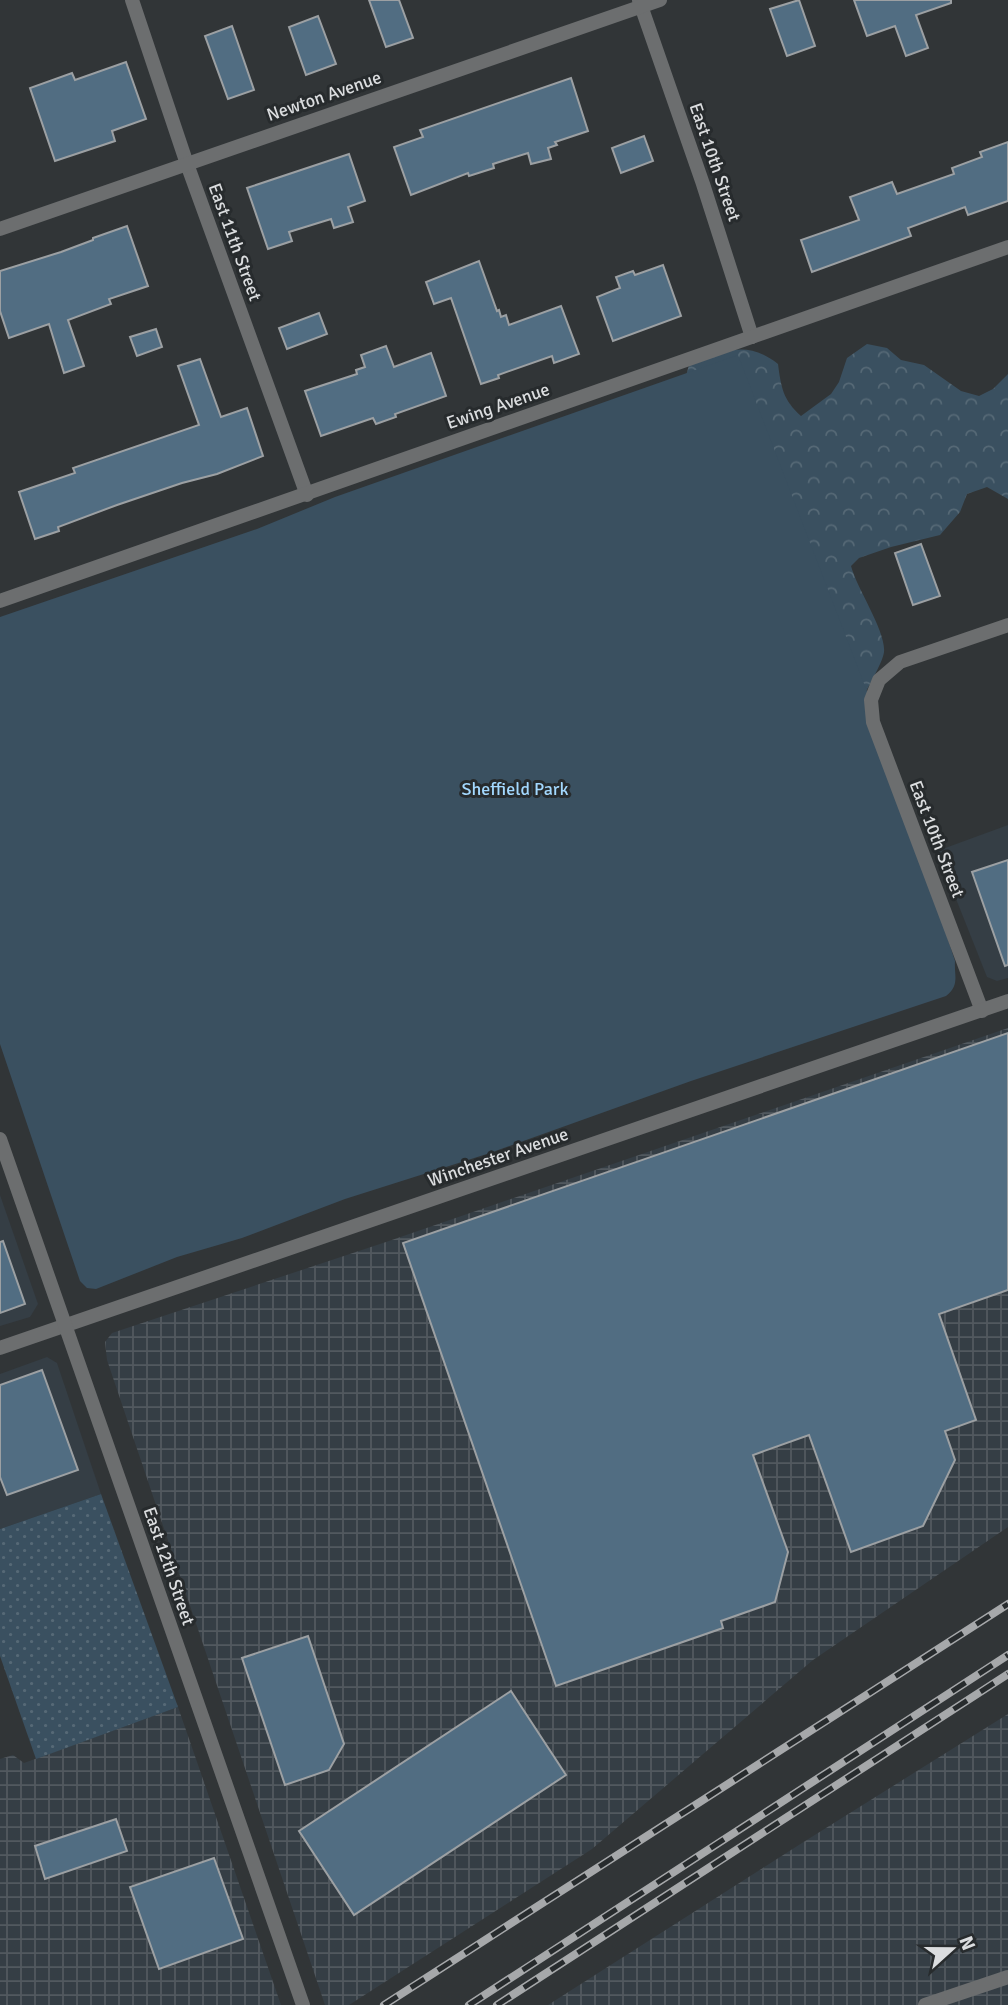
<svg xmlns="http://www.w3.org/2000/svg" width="1008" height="2005" font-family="Signika,sans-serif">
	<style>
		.built { fill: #353e45 }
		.industrial { fill: url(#industrial-grid) }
		.grass { fill: url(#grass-dots) }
		.forest { fill: url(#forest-crowns) }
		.park { fill: #3a5060 }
		.building { fill: #516d82; stroke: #9ca0a3; stroke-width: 2 }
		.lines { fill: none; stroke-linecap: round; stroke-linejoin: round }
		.minor { stroke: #6c6e6f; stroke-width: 14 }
		.tertiary { stroke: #6c6e6f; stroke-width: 14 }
		.rail-casing { stroke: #a6a8aa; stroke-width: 8 }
		.rail { stroke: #272b2d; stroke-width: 5; stroke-dasharray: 16; stroke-linecap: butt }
		.labels { text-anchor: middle; stroke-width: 6; stroke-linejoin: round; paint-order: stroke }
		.street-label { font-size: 18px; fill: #dbdddf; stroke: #272b2d }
		.park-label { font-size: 18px; fill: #a3d8fe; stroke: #272b2d }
	</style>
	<defs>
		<pattern id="industrial-grid" width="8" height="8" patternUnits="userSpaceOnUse" patternTransform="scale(1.75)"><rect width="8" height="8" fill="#353e45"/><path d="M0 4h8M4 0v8" fill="none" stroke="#52595f"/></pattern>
		<pattern id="grass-dots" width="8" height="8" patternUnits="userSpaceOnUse" patternTransform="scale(1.75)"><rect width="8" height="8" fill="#3a5060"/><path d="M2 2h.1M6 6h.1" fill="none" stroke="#566976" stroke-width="1.8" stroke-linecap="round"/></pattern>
		<pattern id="forest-crowns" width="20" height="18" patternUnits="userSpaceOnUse" patternTransform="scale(1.75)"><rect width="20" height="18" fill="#3a5060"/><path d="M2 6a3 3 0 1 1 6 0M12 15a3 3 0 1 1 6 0" fill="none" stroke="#566976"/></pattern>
	</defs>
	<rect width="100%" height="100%" fill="#313537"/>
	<g class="built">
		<polygon points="1008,825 1008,978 997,981 987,977 937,851"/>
		<polygon points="0,1195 38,1304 30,1317 0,1326"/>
		<polygon points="47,1357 57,1363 101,1494 0,1529 0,1374"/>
	</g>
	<g class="industrial">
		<polygon points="1008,1028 1008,1527 813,1660 592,1849 349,2005 325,2005 107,1360 105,1342 112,1333 386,1242"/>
		<polygon points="178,1707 281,2005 0,2005 0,1759 13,1755 24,1763"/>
		<polygon points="1008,1714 1008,2005 548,2005 802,1843"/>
	</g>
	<polygon class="grass" points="101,1494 178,1707 36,1759 0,1656 0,1529"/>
	<path class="forest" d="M867 344 887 348 901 360 924 365 961 391 979 396 993 389 1008 374V499L987 487 967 494 960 512 940 535 891 547 859 558 851 566C857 589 886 631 884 652 883 662 866 691 861 701L685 380 690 361C726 352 746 339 778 364 781 387 783 400 801 416L831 394 839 382 847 358Z"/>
	<path class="park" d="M738 355 868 694 955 961C954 976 960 985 946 996L691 1081 490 1153 345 1199 242 1238 177 1257 96 1289 87 1288 80 1281 0 1044V617L257 529 335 497Z"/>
	<g class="building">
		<polygon points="369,0 399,0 413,38 386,47"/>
		<polygon points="799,0 815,46 787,56 770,9"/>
		<polygon points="854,0 951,0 951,3 916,15 928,48 906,56 895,26 867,36"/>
		<polygon points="318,16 336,64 306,75 289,27"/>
		<polygon points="232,26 254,90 228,99 205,36"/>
		<polygon points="126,62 146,119 112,131 115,141 55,161 30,88 72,73 75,80"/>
		<polygon points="571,78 588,131 555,142 557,145 548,148 551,159 531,164 528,153 493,164 494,168 469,176 468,173 411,195 394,147 423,137 420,130"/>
		<polygon points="644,136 653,161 621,173 612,148"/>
		<polygon points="1008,142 1008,201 968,215 965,207 908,228 911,236 812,272 801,240 859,220 850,197 892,182 897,194 954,174 952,168 982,157 980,152"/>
		<polygon points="349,154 365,201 348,207 353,222 334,228 331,219 289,232 292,241 268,249 247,188"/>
		<polygon points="127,226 148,286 109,299 111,304 68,320 84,366 64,373 49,324 9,338 0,311 0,271 61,252 93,240 93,238"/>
		<polygon points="479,261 497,311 499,310 501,317 506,315 509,325 561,306 579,354 554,363 552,356 498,375 499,378 481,384 451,298 434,304 426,282"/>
		<polygon points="663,265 681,316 613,341 597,297 620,288 616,277 633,271 635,275"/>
		<polygon points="319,313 327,334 287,349 279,328"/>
		<polygon points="156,329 162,347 137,356 130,337"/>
		<polygon points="386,346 394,367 431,353 446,396 395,414 396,417 376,424 373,418 321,436 305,391 357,374 356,370 365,367 361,355"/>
		<polygon points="200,359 221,417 247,408 263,456 217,474 182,483 117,505 58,527 59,531 35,539 19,492 75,473 73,468 199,425 178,366"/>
		<polygon points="921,544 940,596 913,605 895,553"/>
		<polygon points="1008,860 1008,965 1005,966 972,872"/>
		<polygon points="1008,1033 1008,1290 939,1314 976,1420 945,1431 955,1460 923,1526 851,1552 809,1435 753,1455 788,1552 775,1602 721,1621 723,1628 556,1686 403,1243"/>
		<polygon points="3,1241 25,1304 0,1313 0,1242"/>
		<polygon points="42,1370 78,1470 7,1495 0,1477 0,1385"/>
		<polygon points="308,1636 344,1744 329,1770 285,1785 242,1658"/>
		<polygon points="511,1691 566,1775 354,1915 299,1831"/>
		<polygon points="116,1819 127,1851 45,1879 35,1846"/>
		<polygon points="214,1858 243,1939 159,1969 130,1887"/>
	</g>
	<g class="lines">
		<g class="minor">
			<polyline points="132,0 187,164 307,495"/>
			<polyline points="639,0 703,184 752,337"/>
			<polyline points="0,229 660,0"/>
			<polyline points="0,601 1008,247"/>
			<polyline points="982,1011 873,722 871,700 879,680 900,662 1008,625"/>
			<polyline points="0,1348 1008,1001"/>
			<polyline points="925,2005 1008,1977"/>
		</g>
		<polyline class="tertiary" points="0,1139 303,2005"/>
		<defs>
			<g id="rail">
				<polyline points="384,2005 1008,1604"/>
				<polyline points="469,2005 1008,1655"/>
				<polyline points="497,2005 1008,1674"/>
			</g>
		</defs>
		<use href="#rail" class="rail-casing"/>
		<use href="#rail" class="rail"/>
	</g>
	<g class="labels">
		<g class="street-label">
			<text transform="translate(324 96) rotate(-19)" y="6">Newton Avenue</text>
			<text transform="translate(715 162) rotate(71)" y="6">East 10th Street</text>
			<text transform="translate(235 242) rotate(70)" y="6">East 11th Street</text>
			<text transform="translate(498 406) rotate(-19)" y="6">Ewing Avenue</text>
			<text transform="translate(937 839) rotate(69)" y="6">East 10th Street</text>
			<text transform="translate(498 1157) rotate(-19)" y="6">Winchester Avenue</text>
			<text transform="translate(169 1566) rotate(71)" y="6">East 12th Street</text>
		</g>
		<g class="park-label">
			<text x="515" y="795">Sheffield Park</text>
		</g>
	</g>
	<g transform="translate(952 1949) rotate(69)" stroke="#272b2d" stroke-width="5" paint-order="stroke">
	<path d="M0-5L12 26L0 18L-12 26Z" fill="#dbdddf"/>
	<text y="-10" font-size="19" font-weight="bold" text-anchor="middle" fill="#dbdddf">N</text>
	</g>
</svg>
